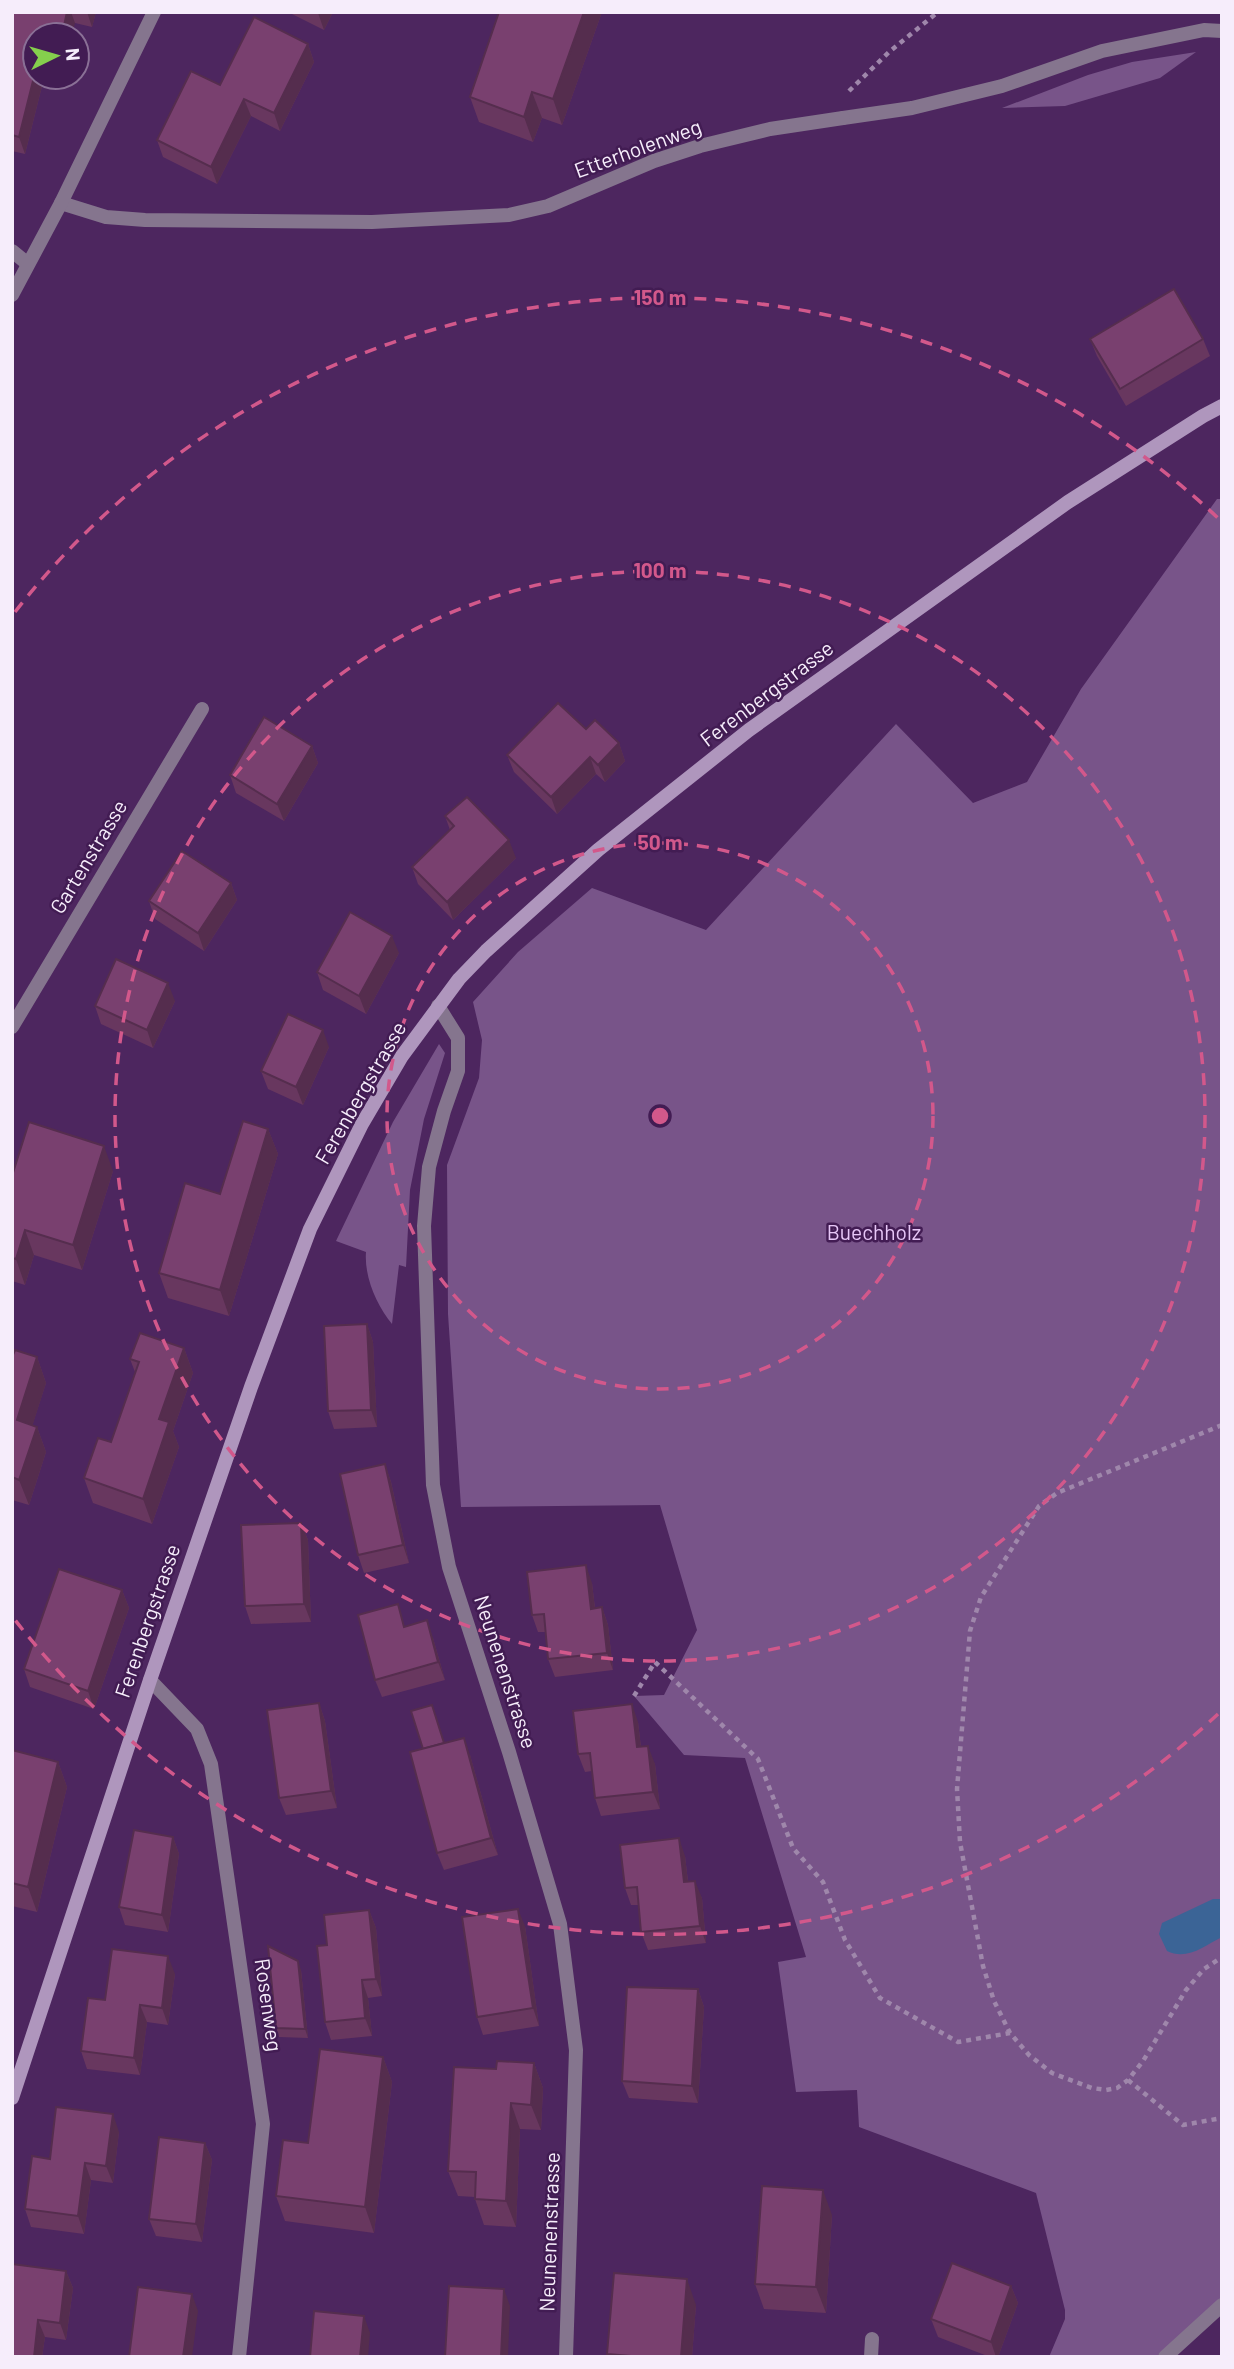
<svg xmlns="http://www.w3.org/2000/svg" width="1234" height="2369" font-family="Barlow,sans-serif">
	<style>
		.green { fill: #785489 }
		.water { fill: #3b6496 }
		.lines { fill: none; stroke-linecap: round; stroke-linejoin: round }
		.path { stroke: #9f87ab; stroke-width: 4.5; stroke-dasharray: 5 5; stroke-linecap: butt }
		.lane { stroke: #85758e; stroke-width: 14 }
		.street { stroke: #85758e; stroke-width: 14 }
		.secondary { stroke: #af96bd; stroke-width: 14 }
		.wall { fill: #68375f }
		.shaded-wall { fill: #552d4e }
		.building { fill: #79406f; stroke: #552d4e; stroke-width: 2 }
		.ring { fill: none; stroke: #d2588b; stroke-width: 3.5; stroke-dasharray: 12 9 }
		.labels { text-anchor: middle; stroke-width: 5; stroke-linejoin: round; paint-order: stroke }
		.street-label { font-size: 21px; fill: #f6edfb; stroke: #421c53 }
		.park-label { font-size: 21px; fill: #e7c7f7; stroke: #421c53 }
		.centre { fill: #d2588b; stroke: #421c53; stroke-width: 3.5 }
		.ring-label { font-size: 21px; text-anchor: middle; font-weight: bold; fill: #d2588b; stroke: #421c53; stroke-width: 5; stroke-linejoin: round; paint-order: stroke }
	</style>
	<rect width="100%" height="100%" fill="#4d265f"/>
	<g class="green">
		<polygon points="1196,52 1160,78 1065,106 1002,108 1088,75 1132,62"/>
		<polygon points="1217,499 1222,499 1222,2297 1156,2357 1049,2357 1065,2319 1065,2310 1036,2193 859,2127 857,2090 796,2092 778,1962 806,1957 745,1758 684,1755 634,1696 664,1695 697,1630 660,1505 461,1507 448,1314 447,1165 479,1078 482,1040 473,1002 518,952 592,888 706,930 896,724 973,803 1027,782 1081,689"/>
		<path d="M439 1044 445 1053 424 1119 410 1190 406 1267 399 1265 392 1324C377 1306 364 1277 366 1252L336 1241 393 1122Z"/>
	</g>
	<path class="water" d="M1213 1899H1222V1937C1204 1946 1187 1961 1167 1951L1159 1934 1162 1923Z"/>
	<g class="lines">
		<g class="path">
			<polyline points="849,91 889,52 938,12"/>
			<polyline points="1222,1425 1057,1493 1039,1506 981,1597 970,1631 957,1789 960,1842 983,1966 994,2001 1010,2033 1029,2055 1052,2073 1092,2088 1106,2090 1117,2088 1128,2080 1143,2061 1186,1990 1204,1969 1222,1957"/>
			<polyline points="634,1696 655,1662 758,1759 793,1848 823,1882 845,1940 880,1998 958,2042 1010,2033"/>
			<polyline points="1128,2080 1183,2125 1222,2118"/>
		</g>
		<g class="lane">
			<polyline points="843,118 912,108 1002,86 1102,51 1204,30 1222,31"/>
			<polyline points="871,2357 872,2339"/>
		</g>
		<g class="street">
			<polyline points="61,203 106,217 145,220 372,222 509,215 548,206 654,161 700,146 770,129 843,118"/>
			<polyline points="12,251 28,264"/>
			<polyline points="12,295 61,203 154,12"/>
			<polyline points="438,1006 458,1038 458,1071 444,1111 429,1167 424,1226 433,1485 449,1567 509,1752 560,1924 576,2050 566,2357"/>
			<polyline points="12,1027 202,709"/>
			<polyline points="150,1680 197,1729 211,1764 263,2124 239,2357"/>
			<polyline points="1165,2357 1222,2305"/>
		</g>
		<polyline class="secondary" points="12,2098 150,1680 251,1387 310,1229 362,1124 402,1056 459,979 486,951 598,850 749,730 1068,502 1203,416 1222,406"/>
	</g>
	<g class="wall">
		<polygon points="12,12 96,12 92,27 75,23 35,35 35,77 62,77 59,90 42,86 25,154 12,151"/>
		<polygon points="288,12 333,12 324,30"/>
		<polygon points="499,12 602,12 562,125 542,118 533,142 479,122 470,97"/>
		<polygon points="308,44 314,62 280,131 251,116 217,184 163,157 157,140 220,85"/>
		<polygon points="1090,339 1203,339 1210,356 1126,406 1097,356"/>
		<polygon points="586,729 619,743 625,761 605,782 596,774 557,814 514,772 507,755"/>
		<polygon points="312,746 318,763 284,821 236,793 230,775"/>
		<polygon points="445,816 516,858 453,920 418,884 412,867 450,830"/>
		<polygon points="231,883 237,900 204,951 155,919 149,901"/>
		<polygon points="399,953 366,1014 323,990 317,972"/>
		<polygon points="175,1001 153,1048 101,1024 95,1006"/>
		<polygon points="329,1047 303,1105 268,1089 261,1071"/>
		<polygon points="268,1129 278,1154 229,1316 168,1298 159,1273 220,1194"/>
		<polygon points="113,1171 82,1270 34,1255 25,1285 12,1281 12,1176"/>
		<polygon points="367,1324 373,1342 377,1427 334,1429 328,1411"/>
		<polygon points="184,1348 193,1373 173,1431 179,1447 152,1524 93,1503 84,1478 111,1442 135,1372 130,1359"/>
		<polygon points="12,1357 37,1357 46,1383 32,1426 37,1427 46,1452 29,1505 12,1500"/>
		<polygon points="385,1464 391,1482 409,1563 364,1573 358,1555"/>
		<polygon points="301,1523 308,1540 311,1622 251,1624 245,1606"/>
		<polygon points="592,1583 595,1608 602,1607 608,1625 613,1670 555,1677 548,1659 545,1632 538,1632 532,1615"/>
		<polygon points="122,1590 129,1608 94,1709 30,1687 24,1669"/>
		<polygon points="406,1627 433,1638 445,1680 382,1697 375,1680"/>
		<polygon points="319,1703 325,1721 337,1808 286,1815 279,1798"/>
		<polygon points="638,1722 641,1747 655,1764 660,1809 601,1816 595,1798 592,1771 585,1772 578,1754"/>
		<polygon points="444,1743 470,1755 498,1855 444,1870 437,1853"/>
		<polygon points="12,1750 58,1762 67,1787 37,1912 12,1906"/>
		<polygon points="173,1837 179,1854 168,1932 125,1925 119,1907"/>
		<polygon points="685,1856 688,1881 702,1898 706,1943 648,1950 641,1932 639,1905 631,1905 625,1888"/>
		<polygon points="369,1910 376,1928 382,1996 368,1998 372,2036 331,2040 325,2022 327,1945"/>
		<polygon points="525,1926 539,2026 483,2035 477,2017"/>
		<polygon points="301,1970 308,2038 279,2037 276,2028"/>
		<polygon points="175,1974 168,2025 147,2022 140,2075 87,2069 81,2051 105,2000"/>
		<polygon points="698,1989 704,2007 698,2103 629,2098 622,2081"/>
		<polygon points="383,2057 392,2082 374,2233 285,2221 276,2196 308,2143"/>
		<polygon points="534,2063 543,2088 541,2130 520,2129 516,2227 484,2225 475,2199 475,2197 458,2196 448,2171 496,2069"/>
		<polygon points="119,2132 113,2183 91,2180 84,2234 31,2227 25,2209 50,2159"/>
		<polygon points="205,2143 212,2160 202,2242 156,2236 149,2219"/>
		<polygon points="832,2215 826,2313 764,2309 755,2284"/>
		<polygon points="66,2271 73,2288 66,2340 45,2337 42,2357 12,2357"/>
		<polygon points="1011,2286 1018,2303 998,2357 990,2357 938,2337 931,2319"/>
		<polygon points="696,2305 692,2357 609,2357 607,2354"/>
	</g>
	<g class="shaded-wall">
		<polygon points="67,12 71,12 75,23 72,35 62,35"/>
		<polygon points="87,12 96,12 92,27"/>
		<polygon points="318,12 333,12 324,30 318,13"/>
		<polygon points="584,12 602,12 562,125 553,99"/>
		<polygon points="308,44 314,62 280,131 274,113"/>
		<polygon points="35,73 35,77 39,77 42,86 25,154 19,137"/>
		<polygon points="54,77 62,77 59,90"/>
		<polygon points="532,92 542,118 533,142 524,117"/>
		<polygon points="244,99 251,116 217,184 211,167"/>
		<polygon points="619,743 625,761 605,782 598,765"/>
		<polygon points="312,746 318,763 284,821 277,804"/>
		<polygon points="590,757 596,774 557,814 551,797"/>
		<polygon points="509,840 516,858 453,920 447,902"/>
		<polygon points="231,883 237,900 204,951 198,933"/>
		<polygon points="392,936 399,953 366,1014 359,996"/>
		<polygon points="168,983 175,1001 153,1048 147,1030"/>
		<polygon points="323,1030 329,1047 303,1105 296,1087"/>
		<polygon points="268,1129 278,1154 229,1316 220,1290"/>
		<polygon points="104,1146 113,1171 82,1270 73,1245"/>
		<polygon points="25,1230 34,1255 25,1285 16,1259"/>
		<polygon points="367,1324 373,1342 377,1427 371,1410"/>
		<polygon points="184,1348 193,1373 173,1431 179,1447 152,1524 143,1499 159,1419"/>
		<polygon points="37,1357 46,1383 26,1446 17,1420"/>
		<polygon points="37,1427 46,1452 29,1505 19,1480"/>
		<polygon points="385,1464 391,1482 409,1563 403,1545"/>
		<polygon points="301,1523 308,1540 311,1622 304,1604"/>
		<polygon points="586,1565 592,1583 597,1626 591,1609"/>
		<polygon points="122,1590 129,1608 94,1709 88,1691"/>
		<polygon points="602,1607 608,1625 613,1670 607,1653"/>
		<polygon points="427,1620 433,1638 445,1680 438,1662"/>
		<polygon points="319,1703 325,1721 337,1808 331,1791"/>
		<polygon points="632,1704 638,1722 643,1765 637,1747"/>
		<polygon points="464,1738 470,1755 498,1855 491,1838"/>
		<polygon points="648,1746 655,1764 660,1809 653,1792"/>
		<polygon points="58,1762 67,1787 37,1912 28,1887"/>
		<polygon points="173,1837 179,1854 168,1932 162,1915"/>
		<polygon points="679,1838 685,1856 690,1899 684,1882"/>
		<polygon points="695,1881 702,1898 706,1943 700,1926"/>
		<polygon points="518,1909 525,1926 539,2026 533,2008"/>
		<polygon points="369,1910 376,1928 382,1996 376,1979"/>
		<polygon points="168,1956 175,1974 168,2025 162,2008"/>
		<polygon points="298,1961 301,1970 308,2038 305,2029"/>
		<polygon points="362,1980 368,1998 372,2036 365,2018"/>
		<polygon points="698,1989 704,2007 698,2103 692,2086"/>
		<polygon points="140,2005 147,2022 140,2075 134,2058"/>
		<polygon points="383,2057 392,2082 374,2233 365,2207"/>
		<polygon points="534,2063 543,2088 541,2130 531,2105"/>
		<polygon points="511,2103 520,2129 516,2227 506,2201"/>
		<polygon points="113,2114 119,2132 113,2183 106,2166"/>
		<polygon points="205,2143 212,2160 202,2242 196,2224"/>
		<polygon points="85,2163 91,2180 84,2234 78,2216"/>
		<polygon points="823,2190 832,2215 826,2313 816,2287"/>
		<polygon points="66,2271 73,2288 66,2340 60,2323"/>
		<polygon points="687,2279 696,2305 692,2357 681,2357"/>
		<polygon points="1011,2286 1018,2303 998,2357 996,2357 991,2342"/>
		<polygon points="504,2289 510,2306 508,2357 501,2357"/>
		<polygon points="192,2294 198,2311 192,2357 183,2357"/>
		<polygon points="364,2316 370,2333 368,2357 360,2357"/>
		<polygon points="38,2320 45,2337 42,2357 34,2357"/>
	</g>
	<g class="building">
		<polygon points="12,12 67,12 62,35 35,35 35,73 19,137 12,135"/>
		<polygon points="499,12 584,12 553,99 532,92 524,117 470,97"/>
		<polygon points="254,17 308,44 274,113 244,99 211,167 157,140 191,71 220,85"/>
		<polygon points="1174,289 1203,339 1120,389 1090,339"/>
		<polygon points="558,703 586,729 595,720 619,743 598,765 590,757 551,797 507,755"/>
		<polygon points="264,717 312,746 277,804 230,775"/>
		<polygon points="467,797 509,840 447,902 412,867 454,826 445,816"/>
		<polygon points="182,851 231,883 198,933 149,901"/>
		<polygon points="350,912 392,936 359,996 317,972"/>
		<polygon points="116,959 168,983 147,1030 95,1006"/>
		<polygon points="288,1014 323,1030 296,1087 261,1071"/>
		<polygon points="243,1121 268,1129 220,1290 159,1273 185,1183 220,1194"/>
		<polygon points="29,1122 104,1146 73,1245 25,1230 16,1259 12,1258 12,1176"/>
		<polygon points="367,1324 371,1410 328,1411 324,1326"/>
		<polygon points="140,1333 184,1348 159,1419 169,1422 143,1499 84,1478 98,1438 111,1442 139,1362 130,1359"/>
		<polygon points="15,1350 37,1357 17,1420 37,1427 19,1480 12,1477 12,1357"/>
		<polygon points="385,1464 403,1545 358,1555 340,1474"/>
		<polygon points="301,1523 304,1604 245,1606 241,1525"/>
		<polygon points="586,1565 591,1609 602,1607 607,1653 548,1659 544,1614 532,1615 527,1572"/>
		<polygon points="59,1569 122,1590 88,1691 24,1669"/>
		<polygon points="398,1604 404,1627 427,1620 438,1662 375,1680 358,1615"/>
		<polygon points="319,1703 331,1791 279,1798 267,1710"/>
		<polygon points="632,1704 637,1747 648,1746 653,1792 595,1798 590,1753 578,1754 573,1711"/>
		<polygon points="432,1705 444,1743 423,1749 411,1711"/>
		<polygon points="464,1738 491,1838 437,1853 410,1752"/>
		<polygon points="12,1750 58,1762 28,1887 12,1883"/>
		<polygon points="134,1830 173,1837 162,1915 119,1907"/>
		<polygon points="679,1838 684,1882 695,1881 700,1926 641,1932 637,1887 625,1888 620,1845"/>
		<polygon points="518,1909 533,2008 477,2017 462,1917"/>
		<polygon points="369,1910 376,1979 362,1980 365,2018 325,2022 317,1946 327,1945 324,1915"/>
		<polygon points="268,1946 298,1961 305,2029 276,2028"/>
		<polygon points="112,1949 168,1956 162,2008 140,2005 134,2058 81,2051 88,1998 105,2000"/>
		<polygon points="627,1987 698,1989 692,2086 622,2081"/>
		<polygon points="320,2049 383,2057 365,2207 276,2196 283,2140 308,2143"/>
		<polygon points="497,2061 534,2063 531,2105 511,2103 506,2201 475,2199 476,2172 448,2171 454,2067 496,2069"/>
		<polygon points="56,2107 113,2114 106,2166 85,2163 78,2216 25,2209 32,2156 50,2159"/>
		<polygon points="159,2137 205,2143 196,2224 149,2219"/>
		<polygon points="762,2186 823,2190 816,2287 755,2284"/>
		<polygon points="952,2263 1011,2286 991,2342 931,2319"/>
		<polygon points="12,2264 66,2271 60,2323 38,2320 34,2357 12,2357"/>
		<polygon points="614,2273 687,2279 681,2357 643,2357 607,2354"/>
		<polygon points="449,2286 504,2289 501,2357 445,2357"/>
		<polygon points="138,2287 192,2294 183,2357 129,2357"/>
		<polygon points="314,2311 364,2316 360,2357 310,2357"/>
	</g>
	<g class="ring">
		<circle cx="660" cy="1116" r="273"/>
		<circle cx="660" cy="1116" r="545"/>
		<path d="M1218 1714A818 818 0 0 1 15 1620M15 612A818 818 0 0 1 1218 518"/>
	</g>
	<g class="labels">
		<g class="street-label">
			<text transform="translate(638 149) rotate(-20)" y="7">Etterholenweg</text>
			<text transform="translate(767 694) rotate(-37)" y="7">Ferenbergstrasse</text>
			<text transform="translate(89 857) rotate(-59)" y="7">Gartenstrasse</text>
			<text transform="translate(361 1093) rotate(-60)" y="7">Ferenbergstrasse</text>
			<text transform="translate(148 1621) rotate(-71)" y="7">Ferenbergstrasse</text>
			<text transform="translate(505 1672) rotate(72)" y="7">Neunenenstrasse</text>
			<text transform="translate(268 2005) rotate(82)" y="7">Rosenweg</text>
			<text transform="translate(550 2232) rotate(-88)" y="7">Neunenenstrasse</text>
		</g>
		<g class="park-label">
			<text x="874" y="1240">Buechholz</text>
		</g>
	</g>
	<circle cx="660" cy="1116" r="10" class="centre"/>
	<g class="ring-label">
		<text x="660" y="305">150 m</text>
		<text x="660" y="578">100 m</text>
		<text x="660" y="850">50 m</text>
	</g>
	<rect width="1234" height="2369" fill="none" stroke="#f6edfb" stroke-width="28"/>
	<g transform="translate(56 56) rotate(85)"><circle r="33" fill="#421c53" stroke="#8a7096" stroke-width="2"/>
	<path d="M0-5L12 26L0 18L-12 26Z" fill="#85cf4d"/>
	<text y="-10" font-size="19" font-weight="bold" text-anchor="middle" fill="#f6edfb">N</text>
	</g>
</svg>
